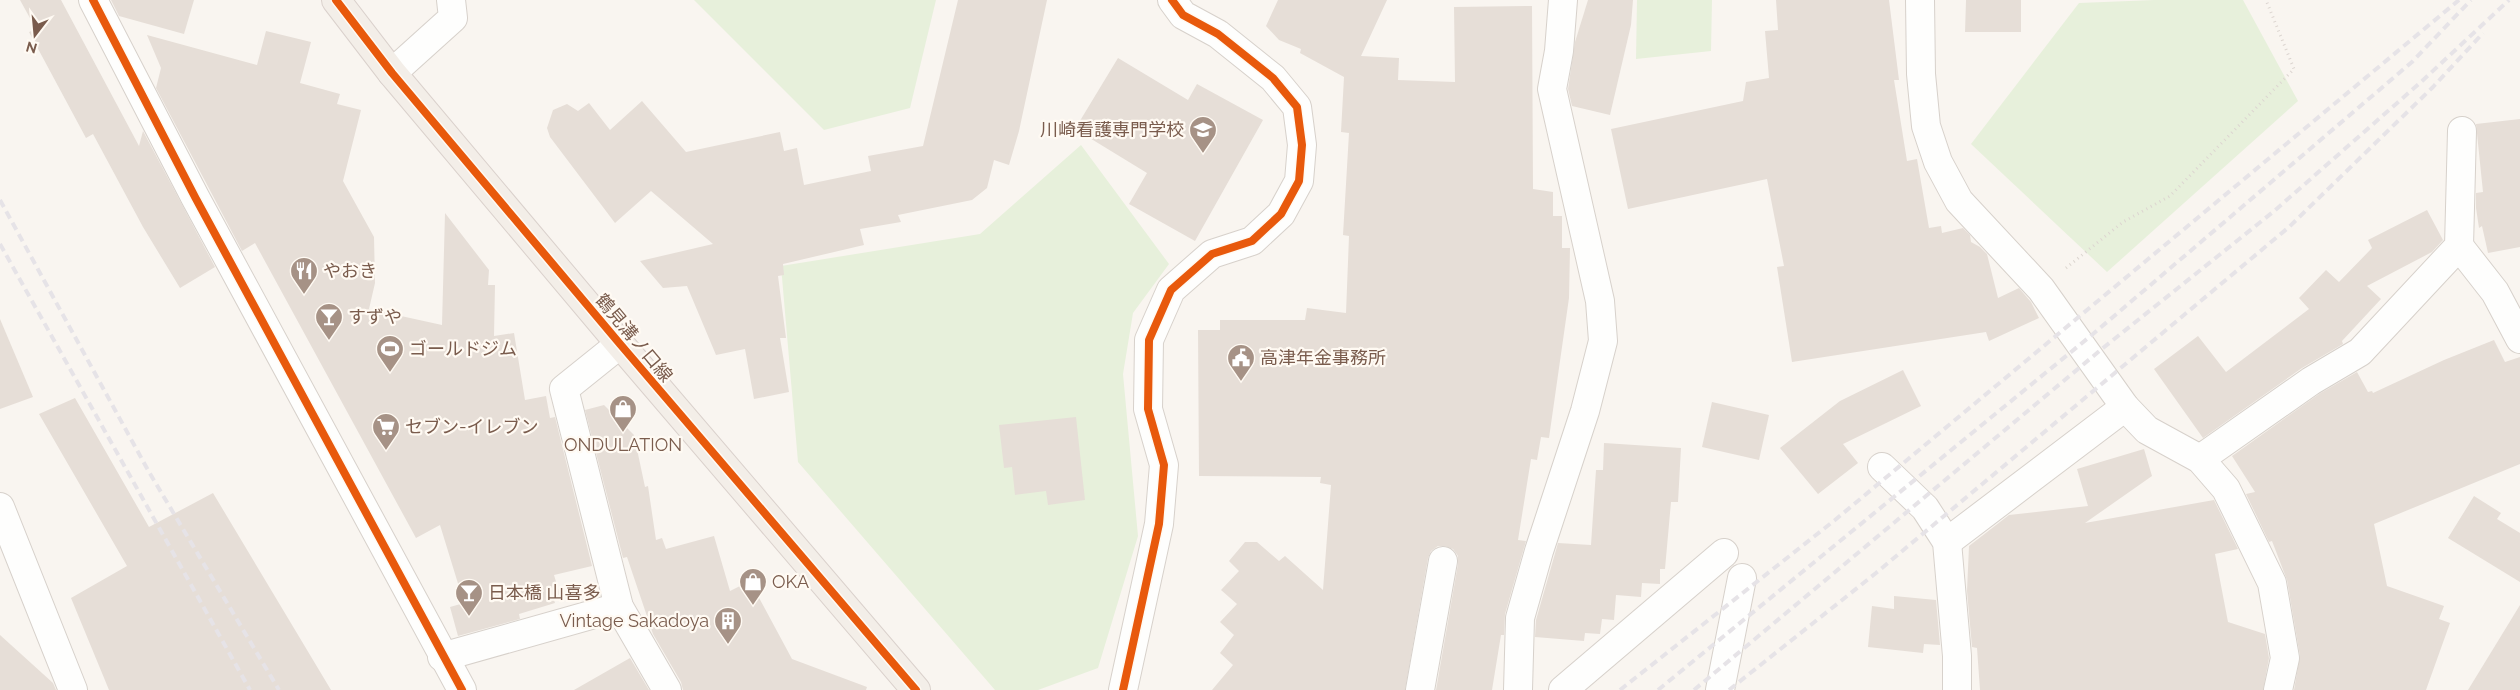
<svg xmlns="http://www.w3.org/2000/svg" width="2520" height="690" font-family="Raleway,'Noto Sans JP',sans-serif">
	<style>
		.green { fill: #e7f0db }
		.building { fill: #e6ded7 }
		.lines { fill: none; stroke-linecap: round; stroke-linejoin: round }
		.minor-casing { stroke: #d7d1cb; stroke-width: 30 }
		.major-casing { stroke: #dad1cc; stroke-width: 30 }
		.path { stroke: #dcd5d0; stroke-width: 3; stroke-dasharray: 1 4; stroke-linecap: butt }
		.minor { stroke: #fefefd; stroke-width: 28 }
		.major { stroke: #f3eee8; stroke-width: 28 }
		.rail { stroke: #e6e3e7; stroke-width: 4; stroke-dasharray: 8 5; stroke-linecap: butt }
		.cycleway-casing { stroke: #fffaf3; stroke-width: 11 }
		.cycleway { stroke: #e8590c; stroke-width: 8 }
		.labels { text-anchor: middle; stroke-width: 4.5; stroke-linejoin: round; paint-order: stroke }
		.poi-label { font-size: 18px; fill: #7a5c4d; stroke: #fffaf3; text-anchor: start }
		.street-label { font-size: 18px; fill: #7a5c4d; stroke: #fffaf3 }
	</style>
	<rect width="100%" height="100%" fill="#f9f5f0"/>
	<g class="green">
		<polygon points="694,0 936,0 910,108 824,130"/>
		<polygon points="1637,0 1712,0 1711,51 1636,59"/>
		<polygon points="2154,0 2243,0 2298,101 2107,272 1971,144 2079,3"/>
		<polygon points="1081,145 1169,264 1133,313 1123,374 1138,536 1098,668 1038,690 995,690 798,462 781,266 980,234"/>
	</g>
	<g class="building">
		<polygon points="20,0 61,0 139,146 143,131 215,267 180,288 143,227 93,134 86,138 29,32 36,29"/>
		<polygon points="111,0 194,0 184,34 119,16"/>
		<polygon points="958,0 1047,0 1019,131 1009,165 994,160 987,188 972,200 898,215 901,222 860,229 864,245 783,264 784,275 778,276 786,338 780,338 789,392 754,399 745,349 716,355 687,286 663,288 640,261 713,244 651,191 615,223 550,137 547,128 553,110 567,104 578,111 589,103 610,130 642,101 686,152 780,132 784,151 797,148 804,185 871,171 868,156 923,146"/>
		<polygon points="1278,0 1387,0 1361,56 1399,58 1398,80 1455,82 1454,7 1532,6 1533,189 1553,192 1553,216 1562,216 1562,248 1570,248 1569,298 1549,438 1541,437 1537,460 1531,459 1518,540 1526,541 1505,614 1504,635 1501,635 1492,690 1436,690 1458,564 1458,556 1453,549 1445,546 1438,546 1431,551 1428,558 1405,690 1212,690 1233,665 1220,653 1234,635 1220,622 1237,604 1221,590 1239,571 1229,561 1245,542 1257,542 1279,561 1285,556 1323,590 1331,485 1320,483 1321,477 1199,476 1198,330 1220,330 1220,320 1305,320 1307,308 1346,313 1349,236 1343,235 1349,133 1341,132 1344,77 1300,53 1301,49 1279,40 1266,26"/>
		<polygon points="1588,0 1633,0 1631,25 1610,115 1572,106 1568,89 1575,42"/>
		<polygon points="1776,0 1889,0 1899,80 1894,80 1907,161 1917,159 1929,228 1941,226 1942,233 1963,228 1970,235 1971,242 1980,247 1987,254 1998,298 2019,288 2031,302 2039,318 1989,341 1986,332 1792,362 1777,267 1784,266 1767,179 1628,209 1611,129 1743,101 1746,82 1769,78 1765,31 1778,30"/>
		<polygon points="1966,0 2021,0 2021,32 1965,32"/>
		<polygon points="266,31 311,42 300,83 340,94 337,104 361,110 343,181 374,237 375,283 369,309 442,325 445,213 489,270 488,285 495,285 494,336 514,333 525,400 546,396 550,418 555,417 592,566 554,575 560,595 553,597 555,603 519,614 520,619 458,636 450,607 464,603 440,525 416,538 255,243 242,251 156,88 161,68 147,35 257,65"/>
		<polygon points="1118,58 1188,100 1197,84 1263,120 1195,241 1129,204 1147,173 1075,129"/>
		<polygon points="2520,119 2520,247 2488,253 2482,226 2479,228 2476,208 2476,193 2483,192 2476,124"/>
		<polygon points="2427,210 2443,240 2432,252 2367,286 2381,299 2342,341 2343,344 2302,368 2203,438 2154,369 2198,336 2226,372 2309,309 2299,298 2326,270 2339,282 2372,248 2368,240"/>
		<polygon points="0,319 33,397 0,409"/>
		<polygon points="2494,340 2505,362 2520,357 2520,464 2374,524 2387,586 2444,606 2439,619 2450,623 2426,690 2294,690 2300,656 2287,580 2272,541 2269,542 2246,494 2255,492 2232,456 2319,394 2357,372 2368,392 2372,391 2373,393 2444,360"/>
		<polygon points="1903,370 1921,406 1843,444 1858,463 1818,494 1780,448 1840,401"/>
		<polygon points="75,398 149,527 213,493 331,690 109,690 71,598 127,566 39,414"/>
		<polygon points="1712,402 1769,415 1759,460 1702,447"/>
		<polygon points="604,405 634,435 645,487 648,486 656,540 662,538 666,549 714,536 730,591 750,581 792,659 867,687 866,690 683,690 681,682 653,634 627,557 623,558 585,410"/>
		<polygon points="1076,417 1085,500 1048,505 1046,491 1015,495 1012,467 1004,468 999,425"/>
		<polygon points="1604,443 1681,448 1678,502 1671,502 1665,569 1660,569 1660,584 1642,583 1641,597 1616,595 1614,620 1602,619 1600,634 1585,633 1584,641 1535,637 1536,620 1558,543 1591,545 1596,470 1603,470"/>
		<polygon points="2144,449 2152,476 2085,523 2214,500 2238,549 2215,554 2228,622 2265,634 2269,658 2263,690 1980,690 1977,648 1972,647 1967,591 1969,546 2009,515 2088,506 2077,469"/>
		<polygon points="2474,496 2501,513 2497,519 2520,533 2520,582 2448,538"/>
		<polygon points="1894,596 1936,600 1940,645 1924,644 1923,653 1868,647 1872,606 1894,609"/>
		<polygon points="2520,605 2520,690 2468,690"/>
		<polygon points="0,635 53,683 56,690 0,690"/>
		<polygon points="630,658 649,690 574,690"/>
	</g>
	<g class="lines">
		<defs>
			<g id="minor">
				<polyline points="93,0 195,197 462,690"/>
				<polyline points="1920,0 1921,74 1926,126 1938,162 1959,201 2041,289 2125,407 2147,430 2200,459 2226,489 2272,583 2285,658 2278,690"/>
				<polyline points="392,73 453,18 451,0"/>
				<polyline points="2459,246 2495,292 2520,339"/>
				<polyline points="620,344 564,389 619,607 667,690"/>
				<polyline points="2200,459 2311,381 2360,352 2459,246 2462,131"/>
				<polyline points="1882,467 1925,508 1947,542 1957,656 1957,690"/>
				<polyline points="0,507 73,690"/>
				<polyline points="1947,542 2125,407"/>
				<polyline points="442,657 619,607"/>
				<polyline points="1123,690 1159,524 1164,465 1148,409 1149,340 1171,290 1212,254 1252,241 1281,214 1299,181 1302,145 1297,107 1273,78 1218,34 1183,15 1172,0"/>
				<polyline points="1420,690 1443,561"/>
				<polyline points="1518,690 1520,618 1539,551 1585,411 1603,341 1600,301 1552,89 1559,51 1563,0"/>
				<polyline points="1563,690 1724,553"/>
				<polyline points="1720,690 1742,578"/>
			</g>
			<polyline id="major" points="336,0 392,73 620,344 916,690"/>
		</defs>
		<use href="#minor" class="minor-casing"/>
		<use href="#major" class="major-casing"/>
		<polyline class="path" points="2066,268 2123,222 2170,196 2294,69 2266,0"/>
		<use href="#minor" class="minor"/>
		<use href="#major" class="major"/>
		<g class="rail">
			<polyline points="0,200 149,472 279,690"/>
			<polyline points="0,244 250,690"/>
			<polyline points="1620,690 1835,520 2459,0"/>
			<polyline points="1658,690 2093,334 2412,62 2471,0"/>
			<polyline points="1694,690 2103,348 2273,212 2421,82 2509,0"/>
			<polyline points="1729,690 1876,573 2289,227 2433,87 2483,33"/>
		</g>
		<defs>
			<g id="cycleway">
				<polyline points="93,0 195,197 462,690"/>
				<polyline points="336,0 392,73 620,344 916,690"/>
				<polyline points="1123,690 1159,524 1164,465 1148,409 1149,340 1171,290 1212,254 1252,241 1281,214 1299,181 1302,145 1297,107 1273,78 1218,34 1183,15 1172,0"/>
			</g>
		</defs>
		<use href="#cycleway" class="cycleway-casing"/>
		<use href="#cycleway" class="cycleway"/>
	</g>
	<defs>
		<symbol id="university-pin" viewBox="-11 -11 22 30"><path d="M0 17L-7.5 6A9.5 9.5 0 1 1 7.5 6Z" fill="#a69286" stroke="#fffaf3"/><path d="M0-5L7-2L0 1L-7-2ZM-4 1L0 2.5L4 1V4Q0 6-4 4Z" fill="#fff"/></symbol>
		<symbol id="restaurant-pin" viewBox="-11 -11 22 30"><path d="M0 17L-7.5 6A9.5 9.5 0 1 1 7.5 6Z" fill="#a69286" stroke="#fffaf3"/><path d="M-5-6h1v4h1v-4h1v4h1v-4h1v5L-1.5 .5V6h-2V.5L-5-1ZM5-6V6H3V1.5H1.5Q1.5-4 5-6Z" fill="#fff"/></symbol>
		<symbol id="bar-pin" viewBox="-11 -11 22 30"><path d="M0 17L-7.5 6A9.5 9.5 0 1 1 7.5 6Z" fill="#a69286" stroke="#fffaf3"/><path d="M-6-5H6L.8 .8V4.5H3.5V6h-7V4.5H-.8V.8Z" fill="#fff"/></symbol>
		<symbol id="stadium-pin" viewBox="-11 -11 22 30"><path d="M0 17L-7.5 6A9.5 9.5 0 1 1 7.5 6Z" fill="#a69286" stroke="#fffaf3"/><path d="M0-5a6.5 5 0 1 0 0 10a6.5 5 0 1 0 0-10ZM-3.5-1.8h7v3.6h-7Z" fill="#fff"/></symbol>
		<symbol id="civic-pin" viewBox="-11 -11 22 30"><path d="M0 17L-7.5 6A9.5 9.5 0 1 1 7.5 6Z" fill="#a69286" stroke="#fffaf3"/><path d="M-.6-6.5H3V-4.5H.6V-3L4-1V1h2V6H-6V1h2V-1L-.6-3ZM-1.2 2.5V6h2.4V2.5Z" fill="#fff"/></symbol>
		<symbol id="shop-pin" viewBox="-11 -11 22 30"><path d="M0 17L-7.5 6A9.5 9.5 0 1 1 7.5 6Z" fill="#a69286" stroke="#fffaf3"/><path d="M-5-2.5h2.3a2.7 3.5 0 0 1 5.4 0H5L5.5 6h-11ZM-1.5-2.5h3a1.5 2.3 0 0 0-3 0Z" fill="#fff"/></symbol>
		<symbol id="supermarket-pin" viewBox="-11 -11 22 30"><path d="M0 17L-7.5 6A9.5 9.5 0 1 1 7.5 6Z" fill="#a69286" stroke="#fffaf3"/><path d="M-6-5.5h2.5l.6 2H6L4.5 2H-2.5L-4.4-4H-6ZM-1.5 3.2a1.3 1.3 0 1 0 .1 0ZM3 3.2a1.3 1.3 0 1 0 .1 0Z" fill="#fff"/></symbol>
		<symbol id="building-pin" viewBox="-11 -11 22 30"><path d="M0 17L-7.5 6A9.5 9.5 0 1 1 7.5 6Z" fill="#a69286" stroke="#fffaf3"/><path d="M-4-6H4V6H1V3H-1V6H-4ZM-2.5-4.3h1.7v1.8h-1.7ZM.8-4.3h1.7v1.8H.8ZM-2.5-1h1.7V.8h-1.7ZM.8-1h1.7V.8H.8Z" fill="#fff"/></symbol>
	</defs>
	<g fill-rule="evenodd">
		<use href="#university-pin" x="1187" y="114" width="32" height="43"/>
		<use href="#restaurant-pin" x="288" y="255" width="32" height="43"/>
		<use href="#bar-pin" x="313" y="301" width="32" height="43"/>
		<use href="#stadium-pin" x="374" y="333" width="32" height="43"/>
		<use href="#civic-pin" x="1225" y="342" width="32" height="43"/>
		<use href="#shop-pin" x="607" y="393" width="32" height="43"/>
		<use href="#supermarket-pin" x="370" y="411" width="32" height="43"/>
		<use href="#shop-pin" x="737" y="566" width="32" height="43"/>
		<use href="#bar-pin" x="453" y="577" width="32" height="43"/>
		<use href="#building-pin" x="712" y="605" width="32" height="43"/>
	</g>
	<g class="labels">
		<g class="poi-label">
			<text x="1184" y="136" text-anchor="end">川崎看護専門学校</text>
			<text x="323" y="277">やおき</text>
			<text x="348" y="323">すずや</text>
			<text x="409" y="355">ゴールドジム</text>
			<text x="1260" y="364">高津年金事務所</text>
			<text x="405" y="433">セブン-イレブン</text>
			<text x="623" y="451" text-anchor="middle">ONDULATION</text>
			<text x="772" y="588">OKA</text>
			<text x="488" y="599">日本橋 山喜多</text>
			<text x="709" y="627" text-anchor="end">Vintage Sakadoya</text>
		</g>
		<g class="street-label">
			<text transform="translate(634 338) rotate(50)" y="6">鶴見溝ノ口線</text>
		</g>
	</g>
	<g transform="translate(35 35) rotate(196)" stroke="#fffaf3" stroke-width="4" paint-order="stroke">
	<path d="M0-4L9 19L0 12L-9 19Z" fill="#7a5c4d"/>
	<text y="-8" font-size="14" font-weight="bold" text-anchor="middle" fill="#7a5c4d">N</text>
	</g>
</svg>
